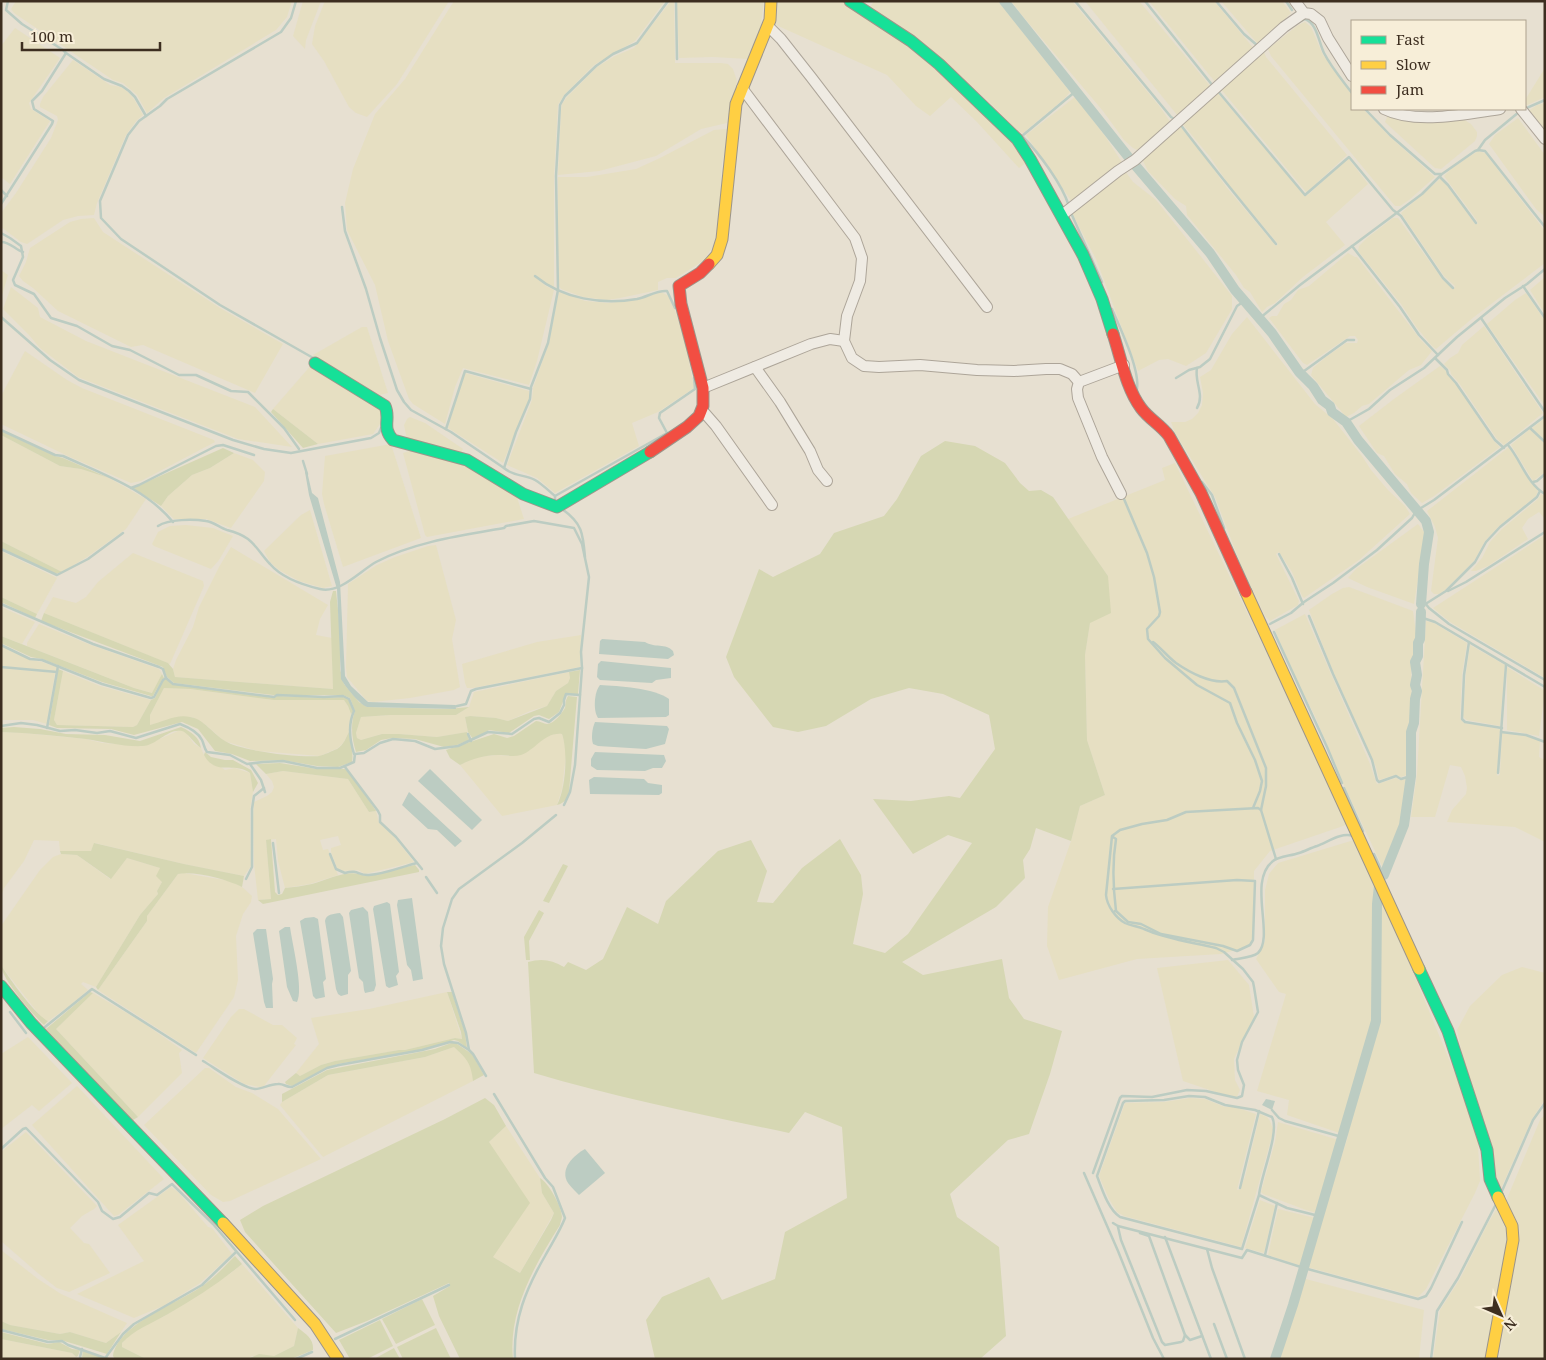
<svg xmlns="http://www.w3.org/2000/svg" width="1546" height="1360" font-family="'Noto Serif',serif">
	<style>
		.farmland { fill: #e6dfc2 }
		.green { fill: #d6d7b3 }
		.water { fill: #bcccc2 }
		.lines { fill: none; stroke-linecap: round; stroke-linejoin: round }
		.stream { stroke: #bcccc2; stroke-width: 2.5 }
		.canal { stroke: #bcccc2; stroke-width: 10 }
		.street-casing { stroke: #ada599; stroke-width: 12 }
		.fast-casing { stroke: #9c958a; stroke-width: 13 }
		.slow-casing { stroke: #9c958a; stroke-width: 13 }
		.jam-casing { stroke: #9c958a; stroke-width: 13 }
		.street { stroke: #efebe3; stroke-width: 10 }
		.fast { stroke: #16e098; stroke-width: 11 }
		.slow { stroke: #ffcf43; stroke-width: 11 }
		.jam { stroke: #f24e42; stroke-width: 11 }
	</style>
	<rect width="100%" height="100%" fill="#e7e0d1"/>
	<g class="farmland">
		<polygon points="16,1 292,1 287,17 276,30 164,98 147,113 137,95 123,83 113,80 14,13 11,9"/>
		<polygon points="303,1 321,1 306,40 305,49 293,36"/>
		<polygon points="325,1 449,1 397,84 367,117 356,113 349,107 324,61 312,44 315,26"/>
		<polygon points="454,1 665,1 635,41 594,65 564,95 558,105 554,176 554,288 547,285 536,275 534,276 546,286 554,290 537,361 529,385 463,368 455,387 445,424 413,404 409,399 388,341 375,285 347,230 345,203 353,169 375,114 405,79"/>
		<polygon points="671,1 674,1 675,63 721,63 728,64 733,69 737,81 736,87 733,95 727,123 701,129 656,156 599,171 558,175 561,111 562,104 567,97 597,67 615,56 634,48"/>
		<polygon points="677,1 764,1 760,33 748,59 713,57 679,58"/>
		<polygon points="778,1 843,1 909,46 939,71 1015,146 1027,162 1019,168 977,122 951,97 930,116 916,106 887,75 776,25"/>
		<polygon points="874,1 998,1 1070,92 1064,99 1023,133 1018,131 986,99 942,59 870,7"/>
		<polygon points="1014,1 1072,1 1160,107 1171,123 1137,150 1133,148 1124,140 1103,111 1021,14 1012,2"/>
		<polygon points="1085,1 1139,1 1211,87 1178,116"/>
		<polygon points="1149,1 1214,1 1255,50 1216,83"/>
		<polygon points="1221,1 1282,1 1291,13 1263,41 1258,44"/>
		<polygon points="1305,22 1311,27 1323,55 1352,95 1352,109 1363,109 1389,136 1435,177 1409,200 1400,206 1395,206 1271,56 1268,49 1298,25"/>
		<polygon points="15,28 60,58 29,103 31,109 50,121 10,184 1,177 1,46"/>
		<polygon points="1264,52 1266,57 1347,155 1308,191 1306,192 1220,88"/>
		<polygon points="73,60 110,85 121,87 128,92 134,99 143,115 137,120 126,135 97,203 94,215 78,216 63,220 27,244 21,242 1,227 1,213 16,193 51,138 58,120 57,116 40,107 40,104 43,97"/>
		<polygon points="1545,68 1545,97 1525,106 1525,100"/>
		<polygon points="1216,91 1305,196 1309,194 1347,159 1349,159 1368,184 1326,222 1345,245 1303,277 1275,303 1267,307 1262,312 1250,292 1244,288 1236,275 1187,215 1186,206 1175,199 1148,171 1143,161 1145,153 1179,125 1210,164 1227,188 1276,246 1278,244 1229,185 1210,157 1181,122"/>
		<polygon points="1075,97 1105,136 1123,164 1072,202 1026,135"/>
		<polygon points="1545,103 1545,134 1527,112 1537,105"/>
		<polygon points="1388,115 1421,123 1463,119 1471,124 1477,132 1477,136 1475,141 1441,169 1435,168 1385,122"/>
		<polygon points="1518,118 1545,155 1545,219 1543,215 1536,209 1489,144 1495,135"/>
		<polygon points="727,129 725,151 722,163 718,231 712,248 703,261 676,278 667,278 658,282 658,290 620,298 607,300 583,297 561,289 559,286 558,248 558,177 587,177 636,169 660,158 714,130"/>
		<polygon points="1478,151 1485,153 1545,231 1545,263 1474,317 1436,349 1432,346 1417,328 1401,304 1358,251 1359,246 1367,238 1393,218 1398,218 1443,280 1454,289 1455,286 1444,276 1401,213 1440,179 1443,180 1475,224 1478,224 1476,219 1444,176 1452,168"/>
		<polygon points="1125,171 1133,182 1156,200 1232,296 1232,309 1206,353 1186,366 1168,359 1159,360 1138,371 1096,259 1072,213"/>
		<polygon points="94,218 103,232 220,308 283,344 255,393 143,345 131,347 58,311 33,288 23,281 19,276 26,262 30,248 70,222 81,219"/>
		<polygon points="1348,253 1355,257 1357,257 1420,339 1432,351 1421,365 1409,370 1369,404 1362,406 1354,413 1346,417 1311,375 1313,368 1326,357 1346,343 1357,343 1358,340 1355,336 1350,336 1307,365 1303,363 1269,318 1272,316 1277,316 1284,304 1291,300 1298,290 1309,286"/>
		<polygon points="1,270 8,275 1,299"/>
		<polygon points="1545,277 1545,314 1530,290"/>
		<polygon points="11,287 38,308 40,317 86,341 255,407 292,447 238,439 78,377 40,348 29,335 3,309"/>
		<polygon points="559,291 585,301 608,303 640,299 661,292 669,296 676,313 686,346 694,388 658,412 632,423 639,446 555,493 537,478 507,465 532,400 533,388 549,343"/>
		<polygon points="1526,293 1545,321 1545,406 1487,324 1515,300"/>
		<polygon points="1247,317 1315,404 1333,419 1362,456 1371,470 1388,490 1405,506 1410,514 1359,560 1304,598 1302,596 1292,572 1279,552 1276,554 1299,601 1298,605 1270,621 1265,616 1242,568 1215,497 1175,433 1171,422 1185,422 1192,419 1198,413 1202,405 1203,393 1200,377 1211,370 1232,334"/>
		<polygon points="1484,326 1543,413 1504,445 1497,439 1459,383 1451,374 1450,370 1444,364 1450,358 1458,353 1462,345"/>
		<polygon points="362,327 367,327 388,393 379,395 313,355"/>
		<polygon points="25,351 67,380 82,388 214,440 215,442 141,481 131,483 70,457 1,424 1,396"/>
		<polygon points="313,363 384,408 380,424 373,434 318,444 273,409"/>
		<polygon points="1440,366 1446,371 1456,384 1494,441 1500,447 1434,496 1422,503 1411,493 1407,484 1395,474 1384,456 1377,453 1359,426 1394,399"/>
		<polygon points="465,373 529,391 529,399 503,463 448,428 463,374"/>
		<polygon points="410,417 425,423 463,449 461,453 407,440 404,425 407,419"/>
		<polygon points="1545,418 1545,441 1532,428"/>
		<polygon points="1530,429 1545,444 1545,472 1533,481 1511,445"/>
		<polygon points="1,435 60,466 81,469 109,478 146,499 126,529 87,557 62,572 1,541"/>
		<polygon points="391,444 421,538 343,567 324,504 322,494 325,456"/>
		<polygon points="1509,447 1526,475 1538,491 1536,496 1499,526 1485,541 1474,561 1445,590 1439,594 1434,594 1431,591 1438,538 1435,527 1427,511"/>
		<polygon points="412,450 466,464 516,494 524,519 427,537 425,535 403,453"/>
		<polygon points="234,453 253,460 265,472 264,481 231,528 206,519 174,519 161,506 168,496 192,475 210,468"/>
		<polygon points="1175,463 1349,824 1270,851 1254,871 1253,929 1251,944 1239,949 1221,954 1137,959 1059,980 1047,946 1048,907 1071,841 1080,806 1105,795 1087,740 1085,655 1090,623 1108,576 1068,519 1165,480 1162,468"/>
		<polygon points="1541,494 1545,496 1545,519 1539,512 1528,519 1522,528 1528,539 1488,566 1476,571 1471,571 1482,558 1490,542 1502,529 1538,499"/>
		<polygon points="310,510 332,586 323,588 299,581 279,570 270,562 264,551 301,515"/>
		<polygon points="1418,524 1424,532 1423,549 1414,604 1367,587 1348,578 1356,569"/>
		<polygon points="186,525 213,528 233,536 219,560 211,569 154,546 152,544 158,532 170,526"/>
		<polygon points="1545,535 1545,678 1450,622 1433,608"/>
		<polygon points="436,545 456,620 452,639 460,687 454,690 410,698 373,702 367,701 347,677 346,667 348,584 377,565 395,557 428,546"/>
		<polygon points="231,547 328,605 320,619 316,635 332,638 333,689 175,677 173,669 176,660 193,627 199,607 219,567"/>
		<polygon points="1,551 57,578 37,614 1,597"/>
		<polygon points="133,553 203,581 204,586 170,664 44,613 53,597 76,603 86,597 98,582"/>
		<polygon points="1349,587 1413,611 1416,633 1411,672 1412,707 1408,735 1407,775 1401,777 1395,775 1379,780 1376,767 1332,669 1309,610 1332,594 1343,588"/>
		<polygon points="1,607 35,622 22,644 1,636"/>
		<polygon points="1305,614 1370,764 1376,782 1377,784 1396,778 1400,780 1407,779 1402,824 1383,868 1343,783 1315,716 1295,677 1275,630"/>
		<polygon points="1426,621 1434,623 1467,643 1462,674 1460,719 1464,723 1500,729 1497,775 1498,776 1500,774 1502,733 1526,736 1540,741 1539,757 1545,760 1545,842 1515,827 1447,822 1452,810 1466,794 1467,788 1465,776 1461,767 1450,765 1435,817 1411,817 1417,774"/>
		<polygon points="39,624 91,645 159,669 162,674 153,693 134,688 27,646 27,643"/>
		<polygon points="581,635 580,667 473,688 467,688 465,683 462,664 537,642"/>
		<polygon points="1470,645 1505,665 1500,726 1467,720 1464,718 1463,715 1466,673"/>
		<polygon points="1,646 30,660 42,662 57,667 56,671 1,666"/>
		<polygon points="1507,667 1545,691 1539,736 1507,730"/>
		<polygon points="1,668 55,673 47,724 33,720 1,720"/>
		<polygon points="63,671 100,686 151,700 137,725 133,727 57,725 54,720"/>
		<polygon points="569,672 570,678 568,683 556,691 547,706 530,711 508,721 496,718 470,716 465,717 468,732 437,737 399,734 382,734 361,740 357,738 356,733 361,717 390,715 456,715 469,707 474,692"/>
		<polygon points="164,688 189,689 274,700 344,700 348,706 351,714 350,730 343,743 338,748 320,756 258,751 224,741 206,725 192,717 150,725 150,715"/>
		<polygon points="180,730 185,731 194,744 201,748 204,755 225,770 235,768 250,773 253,792 250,810 251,866 244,876 184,864 95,843 91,851 60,851 59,841 34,840 24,861 4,888 1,896 1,732 23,733 86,739 102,743 144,746"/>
		<polygon points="557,733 562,734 565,745 566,754 562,789 557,805 502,816 460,765 476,757 498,755 509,756 539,742 546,737"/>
		<polygon points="283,771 348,779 369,812 376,811 379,822 395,838 414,862 365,874 358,870 340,871 337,868 331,852 331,848 341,845 338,836 320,840 323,850 328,849 338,875 310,884 285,888 278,861 276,839 266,840 271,899 258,900 254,864 253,818 254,802 267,796 272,792 274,787 272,781 266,774"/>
		<polygon points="1354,840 1398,936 1477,1127 1480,1181 1475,1193 1426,1289 1418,1297 1307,1267 1348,1136 1287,1115 1289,1100 1257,1091 1286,994 1279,992 1256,959 1265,941 1265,890 1269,874 1278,863"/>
		<polygon points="61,854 77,855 110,879 127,858 160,868 162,882 157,891 158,894 140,915 96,987 83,982 81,984 88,990 68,1007 48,1021 42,1018 2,967 1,926 40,870 53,857"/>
		<polygon points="184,873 230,881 242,887 252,896 251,902 243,914 236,936 238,980 234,997 196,1053 98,990 147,921 147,916 178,874"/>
		<polygon points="1228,960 1249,985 1254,1017 1234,1059 1235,1080 1240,1090 1236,1099 1183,1081 1157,968"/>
		<polygon points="1522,967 1545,973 1545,1099 1532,1119 1499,1193 1485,1122 1475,1098 1461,1049 1457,1030 1470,1006 1502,975"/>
		<polygon points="447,992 462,1039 455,1038 405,1050 399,1050 335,1061 321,1065 300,1076 296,1073 319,1044 311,1018 369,1009"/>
		<polygon points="93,993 142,1022 182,1050 179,1053 182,1073 138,1117 56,1029"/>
		<polygon points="239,1009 244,1009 273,1025 282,1025 297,1038 294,1044 296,1045 264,1086 260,1087 244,1084 203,1058 231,1017"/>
		<polygon points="28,1037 72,1083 39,1111 32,1105 1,1129 1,1054"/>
		<polygon points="454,1047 467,1059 472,1067 473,1081 323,1157 280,1105 282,1102 328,1075 425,1057"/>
		<polygon points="205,1068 209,1068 236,1087 252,1093 278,1109 321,1159 230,1201 223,1202 211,1195 144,1125"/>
		<polygon points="77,1086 164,1179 118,1215 114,1216 32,1125"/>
		<polygon points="1190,1098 1205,1099 1225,1107 1235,1107 1256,1114 1237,1190 1240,1189 1245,1177 1260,1114 1267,1117 1270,1121 1273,1129 1272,1136 1241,1247 1124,1216 1117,1212 1109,1199 1099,1176 1125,1103 1164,1102"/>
		<polygon points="1545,1114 1545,1359 1499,1359 1517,1237 1506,1201 1540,1120"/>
		<polygon points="1278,1122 1339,1140 1317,1213 1306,1210 1263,1194 1261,1192 1275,1142"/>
		<polygon points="506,1126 540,1178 542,1193 554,1213 520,1273 493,1257 489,1142"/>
		<polygon points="26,1132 97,1206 94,1209 82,1216 70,1228 84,1243 89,1244 110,1273 69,1292 57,1288 39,1274 1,1241 1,1152"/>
		<polygon points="171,1187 178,1192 208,1227 212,1228 232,1254 200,1283 163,1306 134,1318 77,1294 144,1261 118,1225"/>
		<polygon points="1260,1200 1275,1206 1264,1253 1245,1248"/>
		<polygon points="1499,1205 1509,1229 1486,1359 1433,1359 1440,1310 1460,1279 1487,1225"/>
		<polygon points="1278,1209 1315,1218 1302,1266 1268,1255"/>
		<polygon points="1,1250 38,1279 61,1294 127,1323 121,1332 106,1343 70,1332 60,1334 10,1325 1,1321"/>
		<polygon points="242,1264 298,1328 294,1346 274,1356 252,1356 248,1359 146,1359 122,1347 122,1343 129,1336 142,1326 163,1317 231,1273"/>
		<polygon points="1302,1278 1424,1310 1419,1359 1277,1359"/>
		<polygon points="1,1339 72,1353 77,1359 1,1359"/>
	</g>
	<g class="green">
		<polygon points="273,409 318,444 303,448 271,412"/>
		<polygon points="1,431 55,456 63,458 109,478 81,469 60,466 1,435"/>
		<path d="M945 441 975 446 1005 463 1020 483 1029 491 1041 490 1053 497 1108 576 1111 613 1090 623 1085 655 1087 740 1105 795 1080 806 1071 841 1036 828 1030 849 1023 860 1025 878 996 907 902 962 923 975 1002 959 1009 998 1024 1019 1062 1031 1050 1074 1029 1134 1008 1140 950 1194 957 1217 999 1247 1006 1336 980 1359H655L646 1320 662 1297 709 1277 722 1300 775 1279 785 1232 847 1198 842 1127 805 1112 789 1133C704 1115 618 1098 534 1073L528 962C542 958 552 960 564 967L568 962 586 970 603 959 627 907 658 924 666 901 718 851 751 840 767 871 757 902 773 903 802 868 840 839 861 875 863 894 853 944 885 953 908 934 972 843 948 835 913 854 873 799 911 801 949 796 960 798 995 749 989 715 943 694 909 688 871 699 826 726 798 732 773 727 734 677 726 657 759 569 773 577 820 554 834 533 884 516 897 499 921 456Z"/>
		<polygon points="223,448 234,453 210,468 192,475 168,496 161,506 133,488"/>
		<polygon points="1,542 1,541 62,572 55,574 1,548"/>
		<path d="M333 591H336L340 629V669L344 684 359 702 367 707 448 709 469 707 456 715H390L361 717 356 733 357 738 361 740 382 734H399L437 737 467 732 469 740 457 745 444 747 415 739 392 738 381 740 366 750 356 752C352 740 350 724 355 711L350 698 343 695H273L174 683 167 677 163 667 41 621 44 613 168 663 173 669 175 677 333 689 330 602Z"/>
		<polygon points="1,597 37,614 35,618 1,602"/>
		<polygon points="1,636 134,688 152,693 162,674 164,678 162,680 153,696 151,696 102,682 42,659 31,657 1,643"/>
		<path d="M58 669 63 671 54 720 57 725 133 727 137 725 151 700 155 698 163 681 166 679 173 684 179 685 274 698 277 696 325 698 343 697 348 699 354 711 351 714 348 706 344 700H274L190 689 164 688 150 715V725C163 722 176 714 190 717 204 719 213 734 225 741 240 751 301 758 319 756 324 755 332 751 337 749 344 745 346 737 350 730 349 741 354 751 352 762L338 767 317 766 282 760 250 761 232 754 215 751 198 729 182 722 134 735 111 729 57 728 49 725Z"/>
		<polygon points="580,670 578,694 566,694 559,712 549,719 539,715 534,716 509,733 489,730 473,739 468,732 465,717 470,716 496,718 508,721 547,706 556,691 568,683 570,678 569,672"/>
		<path d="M568 696 577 697 569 792C567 799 565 803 557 805 566 788 568 751 562 734 544 732 536 750 521 755 513 757 505 755 498 755 484 755 472 759 460 765L450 758 446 750 494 734 507 738 514 736 536 721C540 721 544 724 547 724 554 724 562 713 565 708 566 703 565 701 568 696Z"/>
		<path d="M14 727 40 729 66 734 105 735 140 741 181 727C191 732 199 736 201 748 194 743 187 732 182 731 168 728 157 745 143 746 124 747 104 742 86 739 58 736 29 733 1 732V728Z"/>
		<path d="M205 752 211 757 225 760H233L251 770 258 783 253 792 250 773C234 761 216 777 204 755Z"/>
		<polygon points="280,763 317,769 345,769 359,785 376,811 369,812 348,779 283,771 266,774 256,764"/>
		<path d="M271 839 275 892 278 895 282 894 285 888C294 887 303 886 312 884 330 879 348 868 365 876L415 865 419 870V872L263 904 258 900 271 899 266 840Z"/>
		<path d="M94 843 184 864 244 876 242 887C225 879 196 871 178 874L147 916V921L98 990 96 987 140 915 158 894 157 891 162 882 156 876 160 868 127 858 111 879 77 855 61 854 60 851H91Z"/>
		<polygon points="563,864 568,866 549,903 543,901"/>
		<polygon points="539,910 544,913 529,941 530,960 526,960 524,937"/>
		<path d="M1 965C9 978 35 1015 48 1021L44 1025C33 1015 1 978 1 965Z"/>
		<polygon points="90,992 93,993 56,1029 138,1117 133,1120 46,1029"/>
		<polygon points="447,992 452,992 465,1033 467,1048 458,1041 454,1040 421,1050 338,1064 326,1068 292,1086 286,1084 285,1082 296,1073 300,1076 321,1065 335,1061 399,1050 405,1050 455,1038 462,1039 461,1032"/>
		<path d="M454 1042 472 1054 484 1075 473 1081C471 1063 467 1059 454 1047L425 1057 328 1075 282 1102V1094L327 1070 435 1049Z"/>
		<path d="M485 1098 494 1105 506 1126 489 1142 530 1203 493 1257 520 1273 551 1220 554 1213 542 1193 540 1178C548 1182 562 1207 562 1217 562 1218 560 1224 560 1225 535 1265 508 1310 513 1359H460L439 1316 433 1296 450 1286 449 1283 367 1321 336 1333 245 1232 240 1220 263 1206 445 1119Z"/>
		<path d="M235 1256 242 1264C219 1283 194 1299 168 1314 151 1324 135 1329 122 1343V1347L146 1359H115L113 1356C118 1324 176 1304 201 1287 213 1279 225 1266 235 1256Z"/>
		<polygon points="422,1299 435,1325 396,1344 382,1319"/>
		<polygon points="380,1320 393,1346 367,1359 350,1359 339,1340"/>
		<polygon points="1,1321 10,1325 60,1334 70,1332 106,1343 121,1332 107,1354 61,1340 48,1340 1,1329"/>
		<path d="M298 1328C306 1334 314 1339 313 1350L291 1359H248L259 1354 274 1356 294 1346Z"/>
		<polygon points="436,1328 451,1359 403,1359 397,1347"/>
		<polygon points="1,1332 48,1344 59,1342 72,1349 80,1350 78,1356 76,1357 72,1353 1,1339"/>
		<polygon points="394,1348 400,1359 374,1359"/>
		<polygon points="83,1351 105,1358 106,1359 83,1359 82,1357"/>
	</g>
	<g class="water">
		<path d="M307 471 312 493 318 498 319 502 340 582 345 676 351 686 368 702 455 705 456 709 367 707C359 704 345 686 341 679L337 589 309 495 305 472Z"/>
		<path d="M602 639 645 642C654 648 666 643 673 651L674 655 668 659 599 654 600 641Z"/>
		<polygon points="601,661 671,668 671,678 656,680 652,683 600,680 597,677 598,664"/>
		<path d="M600 685C618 686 654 688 669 699V715L666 717 598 718C593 711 594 692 600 685Z"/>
		<path d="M595 722 667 726 669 729 665 744 646 749 598 746 593 744C591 738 592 729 595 722Z"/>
		<polygon points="595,752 664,755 666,761 662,768 653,768 645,771 597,770 591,766 591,759"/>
		<polygon points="430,769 482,820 472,830 418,781"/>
		<polygon points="594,777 644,779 648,783 662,785 662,793 659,795 590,794 589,780"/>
		<polygon points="409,792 462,841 455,847 437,830 428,829 402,805"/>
		<polygon points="412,898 423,979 413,981 411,970 407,965 397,905 398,900"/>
		<polygon points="387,902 390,904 399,972 396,976 398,985 389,988 386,986 373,909 374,906"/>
		<polygon points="363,907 368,912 376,985 374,991 365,993 364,990 363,982 359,978 349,913 351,910"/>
		<path d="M340 913 343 917 351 971 348 975V994L341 996 338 994 336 989 325 921C326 914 333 914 340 913Z"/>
		<polygon points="314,917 318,919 326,979 323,982 325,997 316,999 313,996 300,921 305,918"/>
		<path d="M285 927H290C292 943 304 990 297 1002L293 1001 287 987 279 931Z"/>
		<polygon points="257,929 266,929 273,979 272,984 273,1008 266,1008 264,1002 253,933"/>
		<polygon points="1266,1099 1275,1101 1272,1110 1262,1105"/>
		<path d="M585 1149 605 1173 579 1195C575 1191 571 1187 568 1183 559 1169 574 1155 585 1149Z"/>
	</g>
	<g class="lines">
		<g class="stream">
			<polyline points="296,1 291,18 281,32 167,99 160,106 139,121 128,135 100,201 101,218 121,239 220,305 315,359"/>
			<polyline points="676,1 677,59"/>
			<polyline points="1075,1 1171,117 1176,120"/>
			<polyline points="1145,1 1213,86"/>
			<polyline points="1216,1 1244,34 1258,46"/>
			<polyline points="1286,1 1292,10"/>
			<path d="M1299 22 1305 19C1317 23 1319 43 1324 53 1331 67 1343 81 1352 93"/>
			<polyline points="66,53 104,79 122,86 129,91 135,97 146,116"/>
			<polyline points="1217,90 1305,195 1349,157 1393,210 1401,216 1443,278 1453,288"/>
			<polyline points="1365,109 1390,135 1435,174 1442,174 1475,151 1478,150 1485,151 1545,227"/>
			<polyline points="1524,109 1545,100"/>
			<path d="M1180 124C1211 165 1243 204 1276 244"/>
			<polyline points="1022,136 1076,91"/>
			<path d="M1023 137C1039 153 1062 184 1069 206"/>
			<polyline points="1478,150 1485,140 1519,112"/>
			<polyline points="1440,177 1448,185 1476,223"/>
			<polyline points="1,190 7,196"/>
			<polyline points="1,204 52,124 53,121 34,109 32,101 42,91 66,53 63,50 22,24 6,10 8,1"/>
			<polyline points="342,207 345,231 366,289 380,338 397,390 404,402 411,410 451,432 504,468"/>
			<polyline points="1071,213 1102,282"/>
			<polyline points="1,233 10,238 21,246 23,257 13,280 15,285 34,294 51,318 77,326 112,346 130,350 179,375 196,375 231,391 248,392 284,428 299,449"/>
			<path d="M1 242C11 242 15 250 23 252"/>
			<polyline points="1352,246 1400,307 1419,335 1438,355"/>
			<path d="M535 276C563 299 602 305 637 299 647 297 657 290 667 291L675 308"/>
			<polyline points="1523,286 1545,318"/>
			<path d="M1112 309C1120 328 1140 369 1137 389"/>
			<polyline points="1,317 50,360 79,380 233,440 264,449 291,453 371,438 379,433 381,428"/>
			<polyline points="1260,318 1300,285 1422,194 1441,175"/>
			<polyline points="1481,318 1545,412"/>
			<polyline points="1435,358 1447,370 1448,374 1456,383 1495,440 1504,448"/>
			<polyline points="1300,374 1347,340 1354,340"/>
			<polyline points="1176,378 1189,370 1200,367 1210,359 1237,306 1246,300"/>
			<path d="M1197 408C1205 395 1194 382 1197 368"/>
			<polyline points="1346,422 1369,409 1390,390 1424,368 1457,337 1505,298 1527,284 1545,269"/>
			<polyline points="1530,428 1545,442"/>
			<polyline points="446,429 465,371 531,389"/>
			<path d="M1 430 55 455 63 456C102 474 145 488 173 522"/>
			<path d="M1508 445C1521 460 1527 484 1545 494"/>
			<polyline points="303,461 307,474"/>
			<polyline points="1202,482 1212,495 1224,528"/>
			<polyline points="1533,482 1537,481 1545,474"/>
			<polyline points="131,488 139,485 216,446 223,445 254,455"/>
			<polyline points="555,496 667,433 659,418 660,413 695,389 694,378"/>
			<polyline points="1124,499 1147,553 1154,577 1160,612 1159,616 1147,629 1148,639 1165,658 1197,685 1230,703 1237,723 1255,760 1262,781 1260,791 1253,808"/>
			<path d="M555 502V496C549 491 542 484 535 480 524 474 514 477 504 468L516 432 530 399 531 387 548 343 558 290 556 176 560 105 565 96 596 66 613 54 637 43 668 1"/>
			<path d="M562 509C582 523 583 533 585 557"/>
			<path d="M158 526C169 519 193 519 206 521 214 522 220 528 227 530 235 532 241 534 248 539 257 546 262 556 270 564 282 578 303 585 320 589 340 594 360 571 376 562 413 542 464 535 504 528L506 526 534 521 574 528 582 544 589 577 581 652 582 668 575 765 570 792 564 805"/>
			<polyline points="1,549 57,575 88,559 123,533"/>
			<polyline points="1279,554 1292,578 1303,604"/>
			<polyline points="1448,591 1466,582 1545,532"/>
			<polyline points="1421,603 1427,603 1446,591 1475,562 1486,542 1500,527 1537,497 1540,491"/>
			<polyline points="1425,603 1429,608 1449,624 1545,680"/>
			<path d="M1 604 93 644 159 667 163 669 166 678 173 684 274 697 277 695 324 697 343 696 349 699 354 711C348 724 350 741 354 754"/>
			<polyline points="1309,616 1333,674 1372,760 1377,780 1379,782 1396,776 1401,779 1411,776"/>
			<polyline points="1420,617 1435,622 1545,687"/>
			<polyline points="1270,624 1291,613 1304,602 1333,583 1377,550 1412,518 1416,511 1434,500 1545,416"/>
			<polyline points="1274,632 1327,747 1342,783"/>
			<path d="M1153 642C1161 648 1168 657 1176 663 1189 672 1211 684 1227 681L1234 688 1266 768V786L1261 810"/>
			<polyline points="1469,642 1464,675 1462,719 1465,722 1502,728"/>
			<polyline points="1,645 30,659 42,660 102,684 151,698 154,697 163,680 166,678"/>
			<polyline points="1,667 57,672"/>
			<polyline points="453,707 466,704 471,691 476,689 582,668"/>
			<path d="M1 726 21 723 37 725 60 731 75 730 97 733 110 731 136 738 180 724C188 727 198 732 202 740 204 744 204 748 207 752L230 755 247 764 263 762 283 761 317 768H340L354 762 355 754 364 753 380 743 393 739 415 741 435 749 458 746 488 732 512 734 534 719 539 718 549 722 560 713 564 705V700L566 694 580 695"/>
			<polyline points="47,728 58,666"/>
			<polyline points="1501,732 1526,735 1545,742"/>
			<polyline points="468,734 471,741"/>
			<polyline points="250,764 261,780 265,792"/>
			<polyline points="345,767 378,811 380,815 380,822 396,837 422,869"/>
			<polyline points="1498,773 1506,665"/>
			<polyline points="1344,788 1363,831"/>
			<path d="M1113 837 1116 839C1112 863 1113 887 1116 911H1115"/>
			<polyline points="273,843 279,893"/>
			<path d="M330 854 336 869 345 873C359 869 358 876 369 875 385 874 401 867 417 863"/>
			<polyline points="1374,854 1383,874"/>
			<polyline points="426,877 437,893"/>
			<polyline points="246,879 252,867 252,809 254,796 264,788"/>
			<polyline points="1113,889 1237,880 1255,881 1253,940 1250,945 1237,951 1223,946 1161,934 1141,924 1128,922 1116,911"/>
			<path d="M1232 960C1239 958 1252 958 1258 953 1275 936 1247 881 1273 861 1279 856 1291 856 1299 853 1305 851 1311 848 1317 846 1328 842 1341 832 1353 836"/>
			<polyline points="10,1012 26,1033"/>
			<polyline points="45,1027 92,989 196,1055"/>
			<path d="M203 1061C215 1068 242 1088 255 1089 263 1089 269 1084 278 1084 283 1083 287 1088 292 1087L327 1068 339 1065 422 1050 450 1042 458 1043 469 1050"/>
			<polyline points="486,1076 473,1054 469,1050 466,1033 444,964 441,946 443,928 452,899 459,889 522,843 556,815"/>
			<path d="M494 1094 545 1178 553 1187 565 1218C560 1231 552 1243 545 1256 526 1289 513 1320 515 1359"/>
			<polyline points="1272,1110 1279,1118 1285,1121 1342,1137"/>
			<polyline points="1,1149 23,1129 26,1128 98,1202 102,1211 113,1219 120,1217 149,1193 157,1195 172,1184 213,1224 295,1320"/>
			<polyline points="1084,1173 1118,1251 1153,1338 1164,1359"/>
			<path d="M1093 1173 1120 1098 1122 1096 1152 1097 1187 1090 1206 1091 1237 1098 1242 1096 1244 1085 1238 1070 1237 1060 1242 1042 1258 1012 1254 987 1253 982 1243 969 1224 952 1216 948C1191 942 1167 939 1144 929 1138 926 1131 926 1125 923 1116 918 1107 906 1106 895L1112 836 1120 830 1142 824 1167 820 1186 812 1258 808 1261 810 1276 859"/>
			<polyline points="1240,1188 1259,1111"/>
			<polyline points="1502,1191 1533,1120 1545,1103"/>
			<path d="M1259 1195C1261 1175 1280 1132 1272 1117L1255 1110 1225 1105 1205 1097 1189 1096 1164 1100 1125 1101 1123 1103 1097 1176C1102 1189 1108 1209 1120 1217L1242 1249 1259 1195 1287 1208 1319 1216"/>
			<polyline points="1113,1223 1118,1226 1242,1258 1247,1250 1304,1268 1418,1299 1426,1296 1431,1288 1462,1222"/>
			<polyline points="1118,1227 1121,1240 1162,1342 1165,1345 1181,1342 1183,1341 1185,1335 1190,1340 1202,1336"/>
			<polyline points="1140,1233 1149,1236 1185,1335"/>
			<polyline points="1165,1237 1211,1359"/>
			<polyline points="1207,1249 1212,1268 1245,1359"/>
			<polyline points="1265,1255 1277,1203"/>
			<polyline points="1214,1324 1227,1359"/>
			<polyline points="1,1330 48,1342 62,1341 68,1345 108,1359"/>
			<polyline points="335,1339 449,1285"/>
			<polyline points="106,1357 123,1334 134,1324 202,1285 236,1252"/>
			<polyline points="81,1359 80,1357 82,1349"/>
			<polyline points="296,1359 312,1352"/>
			<polyline points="1431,1359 1437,1311 1458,1278 1496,1204"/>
		</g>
		<g class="canal">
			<polyline points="1004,1 1130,159"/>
			<polyline points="1135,165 1210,253 1235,290 1272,333 1299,372 1313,386 1322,400 1330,406 1332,412 1346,422 1358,440 1426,521 1429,532 1424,564 1421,604"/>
			<polyline points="1384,875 1404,825 1411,776 1411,732 1414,723 1415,699 1417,691 1415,685 1417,675 1415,662 1418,656 1418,643 1420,639 1421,612"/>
			<polyline points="1275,1359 1293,1305 1376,1021 1377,904 1379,886"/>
		</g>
		<defs>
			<g id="street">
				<polyline points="1295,1 1304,13 1311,14 1320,21 1328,38 1352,76"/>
				<polyline points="768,26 781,39 811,77 987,307"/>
				<polyline points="742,88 855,238 862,258 860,281 847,316 844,341 852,358 864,366 879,367 920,365 977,370 1014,371 1046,369 1060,369 1072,374 1079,382"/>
				<path d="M1384 109C1416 125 1465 114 1500 109"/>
				<polyline points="1521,109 1545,139"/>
				<polyline points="1062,215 1118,171 1135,160 1284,27 1304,13"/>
				<polyline points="755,367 780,402 810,451 818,470 827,481"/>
				<polyline points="703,388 811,344 830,339 844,341"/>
				<polyline points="702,410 716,426 772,505"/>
				<polyline points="1121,494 1102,457 1078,398 1077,389 1079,382 1124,365"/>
			</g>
			<g id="fast">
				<polyline points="850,1 911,41 939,64 1017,139 1030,159 1083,255 1102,299 1113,334"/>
				<path d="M315 363 385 406C391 419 381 427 393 440L467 460 523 494 557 507 650 452"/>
				<polyline points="1419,969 1448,1031 1487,1150 1490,1179 1498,1197"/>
				<polyline points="1,986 31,1023 223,1223"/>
			</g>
			<g id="slow">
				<polyline points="709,264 717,255 722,239 736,104 770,20 771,1"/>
				<polyline points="1246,592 1419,969"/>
				<polyline points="223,1223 315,1324 338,1359"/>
				<polyline points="1491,1359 1513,1240 1512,1226 1498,1197"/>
			</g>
			<g id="jam">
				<path d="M1113 334C1121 358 1126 388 1141 408 1149 419 1161 425 1169 436L1201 493 1246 592"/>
				<polyline points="650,452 687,427 699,416 703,406 703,388 681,304 679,286 700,273 709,264"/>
			</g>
		</defs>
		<use href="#street" class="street-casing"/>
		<use href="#fast" class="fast-casing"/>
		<use href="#slow" class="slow-casing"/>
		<use href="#jam" class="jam-casing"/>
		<use href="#street" class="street"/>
		<use href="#fast" class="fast"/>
		<use href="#slow" class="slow"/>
		<use href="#jam" class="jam"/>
	</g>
	<rect width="1546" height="1360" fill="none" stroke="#3d2e20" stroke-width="5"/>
	<rect x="1351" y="20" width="175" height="90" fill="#f7eed8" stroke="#ada18e"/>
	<rect x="1361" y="36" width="25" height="8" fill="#16e098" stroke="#ada18e"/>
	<text x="1396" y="45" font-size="15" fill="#3d2e20">Fast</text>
	<rect x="1361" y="61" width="25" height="8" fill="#ffcf43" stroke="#ada18e"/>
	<text x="1396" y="70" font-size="15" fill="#3d2e20">Slow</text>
	<rect x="1361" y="86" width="25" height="8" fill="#f24e42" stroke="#ada18e"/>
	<text x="1396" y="95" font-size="15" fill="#3d2e20">Jam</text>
	<g transform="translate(1501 1315) rotate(135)" stroke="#f7eed8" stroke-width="4" paint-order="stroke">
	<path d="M0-4L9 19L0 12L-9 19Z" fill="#3d2e20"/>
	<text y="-8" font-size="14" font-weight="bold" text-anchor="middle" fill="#3d2e20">N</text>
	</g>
	<path d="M22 42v8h138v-8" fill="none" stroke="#3d2e20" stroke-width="2.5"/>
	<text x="30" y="42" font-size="15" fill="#3d2e20" stroke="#f7eed8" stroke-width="4" paint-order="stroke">100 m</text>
</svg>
